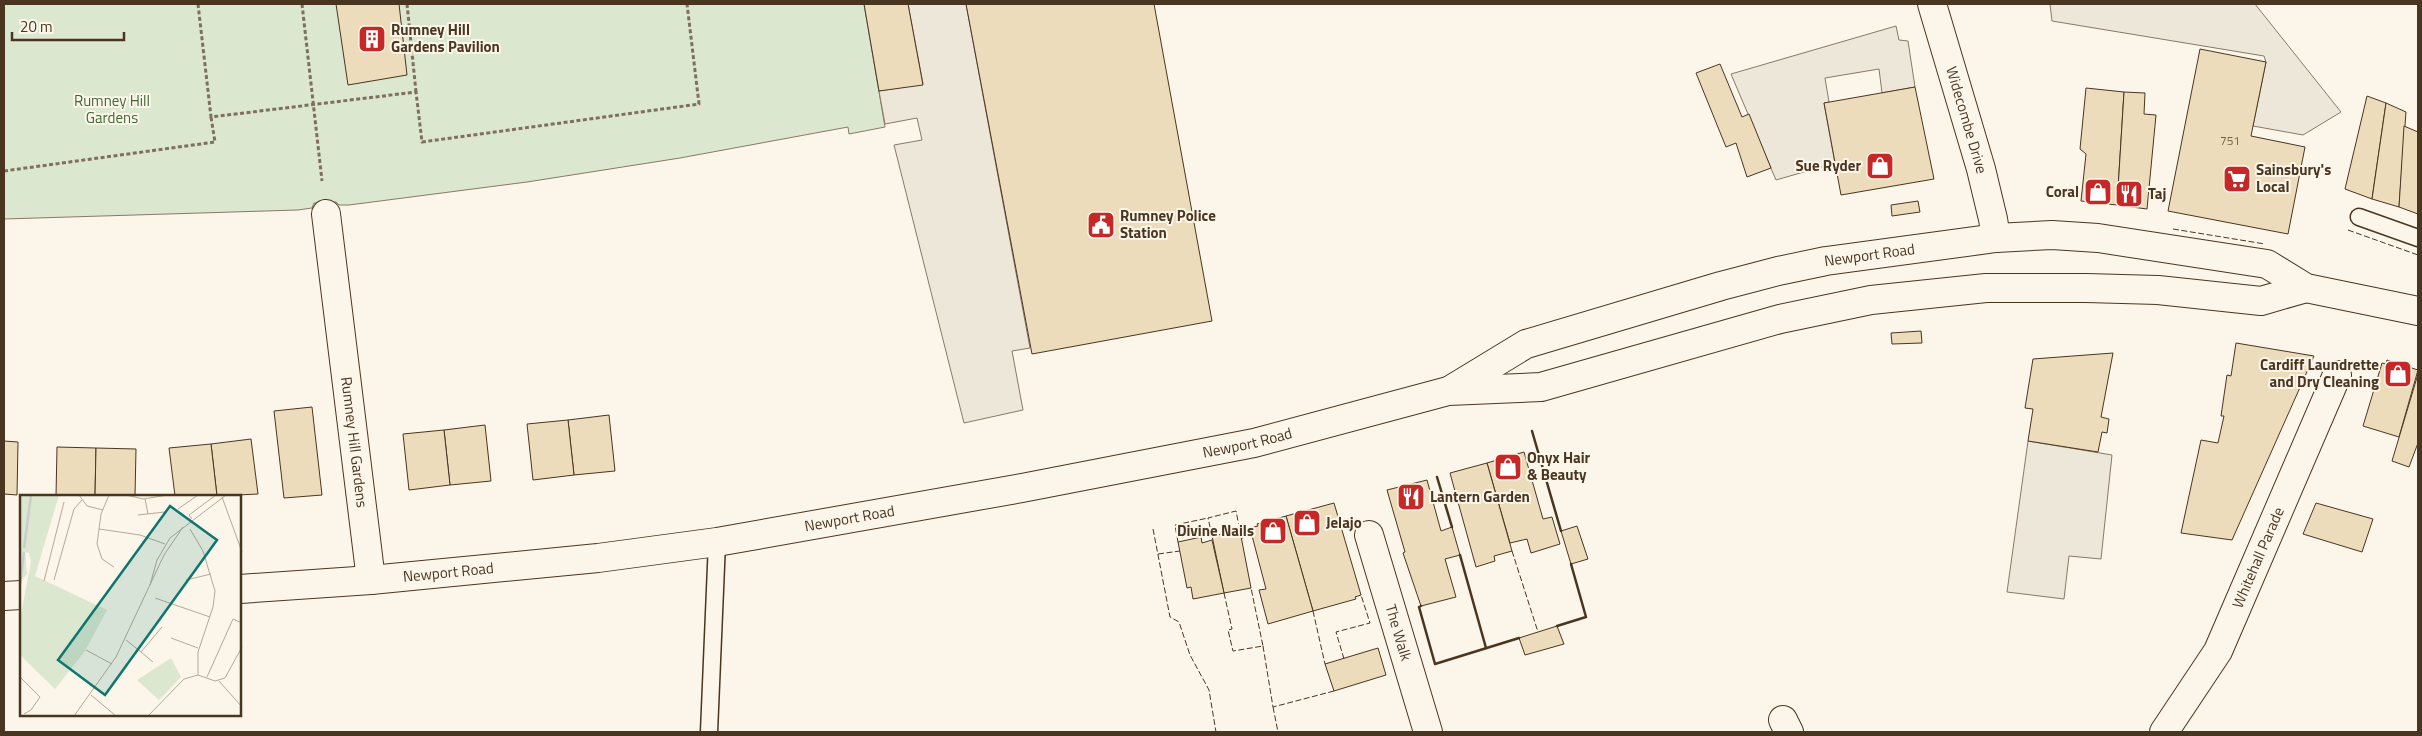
<svg xmlns="http://www.w3.org/2000/svg" width="2422" height="736" font-family="'Titillium Web',sans-serif">
	<style>
		.green { fill: #dce7d0; stroke: #887966 }
		.parking { fill: #ede7d9; stroke: #887966 }
		.building { fill: #ecdcbc; stroke: #4a3520 }
		.lines { fill: none; stroke-linecap: round; stroke-linejoin: round }
		.service-casing { stroke: #4a3520; stroke-width: 19 }
		.minor-casing { stroke: #4a3520; stroke-width: 30 }
		.secondary-casing { stroke: #4a3520; stroke-width: 30 }
		.path { stroke: #7f6f5c; stroke-width: 3; stroke-dasharray: 4 2.5; stroke-linecap: butt }
		.service { stroke: #fbf6e9; stroke-width: 16 }
		.minor { stroke: #fbf6e9; stroke-width: 28 }
		.secondary { stroke: #fbf6e9; stroke-width: 28 }
		.fence { stroke: #4a3520; stroke-width: 1; stroke-dasharray: 6 2.5; stroke-linecap: butt }
		.wall { stroke: #4a3520; stroke-width: 2.5 }
		.labels { text-anchor: middle; stroke-width: 4; stroke-linejoin: round; paint-order: stroke }
		.number-label { font-size: 12px; fill: #725f47 }
		.poi-label { font-size: 15px; font-weight: bold; fill: #4a3520; stroke: #fbf6e9; text-anchor: start }
		.park-label { font-size: 15px; fill: #436837; stroke: #fbf6e9 }
		.street-label { font-size: 15px; fill: #4a3520; stroke: #fbf6e9 }
		.inset-river { fill: none; stroke: #c9cecd; stroke-width: 2.5 }
		.inset-road { fill: none; stroke: #b4a999; stroke-width: 1 }
		.view { fill: #0f766e; fill-opacity: 0.15; stroke: #0f766e; stroke-width: 2.5 }
		.inset-edge { fill: none; stroke: #4a3520; stroke-width: 2.5 }
	</style>
	<rect width="100%" height="100%" fill="#fbf6e9"/>
	<polygon class="green" points="4,4 864,4 885,127 849,134 848,127 680,158 527,182 349,205 339,205 336,202 314,203 312,208 298,210 4,219"/>
	<g class="parking">
		<polygon points="908,4 966,4 1030,348 1012,351 1023,410 964,423 894,145 922,140 917,118 885,124 879,91 923,84"/>
		<polygon points="2050,4 2255,4 2341,112 2303,135 2253,126 2266,62 2264,56 2052,21"/>
		<polygon points="1896,26 1899,40 1908,41 1915,87 1882,93 1879,69 1825,78 1829,102 1824,103 1835,163 1776,180 1731,74"/>
		<polygon points="2028,441 2112,455 2101,559 2069,556 2064,599 2007,592"/>
	</g>
	<g class="building">
		<polygon points="336,4 399,4 407,75 348,85"/>
		<polygon points="864,4 908,4 923,85 879,91"/>
		<polygon points="966,4 1154,4 1212,321 1032,354"/>
		<polygon points="2200,49 2266,62 2251,136 2305,147 2288,234 2168,211"/>
		<polygon points="1720,64 1742,117 1749,114 1771,168 1747,177 1736,143 1726,147 1696,73"/>
		<polygon points="1915,87 1934,179 1841,195 1824,103"/>
		<polygon points="2086,88 2124,92 2117,205 2081,201 2086,154 2080,149"/>
		<polygon points="2124,92 2145,93 2144,114 2156,115 2147,209 2117,205"/>
		<polygon points="2367,96 2386,103 2372,199 2345,189"/>
		<polygon points="2386,103 2406,112 2399,207 2372,199"/>
		<polygon points="2404,126 2418,132 2418,214 2399,207"/>
		<polygon points="1918,201 1920,212 1892,216 1891,205"/>
		<polygon points="1921,331 1922,343 1892,344 1891,333"/>
		<polygon points="2236,343 2314,356 2232,540 2181,533 2201,440 2218,443 2224,416 2221,416 2227,375 2231,376"/>
		<polygon points="2113,353 2101,417 2109,419 2107,433 2102,432 2098,452 2028,441 2033,409 2025,408 2033,359"/>
		<polygon points="2387,360 2418,370 2399,437 2363,426 2382,363 2386,364"/>
		<polygon points="2418,374 2418,443 2409,467 2392,461"/>
		<polygon points="312,407 322,495 284,498 274,411"/>
		<polygon points="609,415 615,471 574,475 568,420"/>
		<polygon points="568,420 574,475 533,480 527,424"/>
		<polygon points="485,425 491,481 450,485 444,430"/>
		<polygon points="444,430 450,485 409,490 403,434"/>
		<polygon points="251,439 258,494 217,496 211,444"/>
		<polygon points="4,441 18,442 17,495 4,494"/>
		<polygon points="211,444 217,496 175,496 169,448"/>
		<polygon points="57,447 96,448 95,496 56,496"/>
		<polygon points="96,448 136,449 135,496 95,496"/>
		<polygon points="1524,452 1543,519 1552,517 1560,544 1531,553 1527,539 1510,543 1487,463"/>
		<polygon points="1487,463 1512,551 1494,556 1495,561 1476,567 1450,473"/>
		<polygon points="1427,480 1441,531 1452,527 1460,555 1445,559 1456,597 1421,606 1403,553 1405,552 1387,490"/>
		<polygon points="1334,503 1361,595 1355,597 1356,599 1313,611 1286,516"/>
		<polygon points="2316,503 2373,519 2362,552 2303,534"/>
		<polygon points="1286,516 1313,611 1268,624 1259,590 1266,589 1250,528 1258,526 1257,524"/>
		<polygon points="1577,526 1588,559 1571,564 1561,531"/>
		<polygon points="1240,531 1251,588 1224,593 1212,536"/>
		<polygon points="1201,537 1202,543 1212,540 1224,593 1193,599 1191,587 1187,588 1178,542"/>
		<polygon points="1557,626 1564,644 1525,655 1519,638"/>
		<polygon points="1378,648 1386,675 1334,691 1325,664"/>
	</g>
	<g class="lines">
		<defs>
			<g id="service">
				<polyline points="2359,217 2418,238"/>
				<polyline points="709,732 717,542"/>
			</g>
			<g id="minor">
				<path id="s1" d="M1932 4 1981 169 1993 219 1996 238"/>
				<path id="s2" d="M326 214 371 580"/>
				<path id="s3" d="M1369 535 1428 732"/>
				<polyline points="1783,720 1789,732"/>
				<path id="s4" d="M2164 732 2218 651 2337 375"/>
			</g>
			<g id="secondary">
				<path id="s5" d="M1452 389 1526 344 1721 286 1778 271 1826 261 1996 238 2052 235 2098 238 2267 264 2306 288 2418 311"/>
				<path id="s6" d="M240 589 371 580 598 558 717 542 1022 488 1254 443 1448 391 1541 387 1780 319 1871 300 1986 288H2086L2158 290 2261 301 2306 288"/>
				<polyline points="4,596 21,595"/>
			</g>
		</defs>
		<use href="#service" class="service-casing"/>
		<use href="#minor" class="minor-casing"/>
		<use href="#secondary" class="secondary-casing"/>
		<g class="path">
			<polyline points="198,4 211,117 416,92 422,142 699,104 687,4"/>
			<polyline points="302,4 322,181"/>
			<polyline points="407,4 416,92"/>
			<polyline points="4,171 215,142 211,117"/>
		</g>
		<use href="#service" class="service"/>
		<use href="#minor" class="minor"/>
		<use href="#secondary" class="secondary"/>
		<g class="fence">
			<polyline points="2173,229 2265,244"/>
			<polyline points="2348,230 2418,255"/>
			<polyline points="1153,529 1170,617 1179,622 1190,655 1209,690 1216,732"/>
			<polyline points="1212,536 1208,518 1236,511 1240,531"/>
			<polyline points="1242,538 1253,535"/>
			<polyline points="1178,542 1175,525 1208,518"/>
			<polyline points="1512,551 1538,632"/>
			<polyline points="1158,554 1180,551"/>
			<polyline points="1224,593 1232,629 1228,630 1233,651 1263,646 1251,588"/>
			<polyline points="1313,611 1325,664"/>
			<polyline points="1263,646 1273,707 1334,691"/>
			<polyline points="1344,659 1336,632 1370,623 1361,595"/>
			<polyline points="1273,707 1278,732"/>
		</g>
		<g class="wall">
			<polyline points="1532,431 1561,531"/>
			<polyline points="1437,477 1452,527"/>
			<polyline points="1460,555 1486,648"/>
			<polyline points="1421,606 1419,607 1435,664 1519,638"/>
			<polyline points="1557,626 1586,617 1571,564"/>
		</g>
	</g>
	<defs>
		<symbol id="building-square" viewBox="-11 -11 22 22"><rect x="-9" y="-9" width="18" height="18" rx="4" fill="#c62828" stroke="#fbf6e9"/><path d="M-4-6H4V6H1V3H-1V6H-4ZM-2.5-4.3h1.7v1.8h-1.7ZM.8-4.3h1.7v1.8H.8ZM-2.5-1h1.7V.8h-1.7ZM.8-1h1.7V.8H.8Z" fill="#fff"/></symbol>
		<symbol id="shop-square" viewBox="-11 -11 22 22"><rect x="-9" y="-9" width="18" height="18" rx="4" fill="#c62828" stroke="#fbf6e9"/><path d="M-5-2.5h2.3a2.7 3.5 0 0 1 5.4 0H5L5.5 6h-11ZM-1.5-2.5h3a1.5 2.3 0 0 0-3 0Z" fill="#fff"/></symbol>
		<symbol id="supermarket-square" viewBox="-11 -11 22 22"><rect x="-9" y="-9" width="18" height="18" rx="4" fill="#c62828" stroke="#fbf6e9"/><path d="M-6-5.5h2.5l.6 2H6L4.5 2H-2.5L-4.4-4H-6ZM-1.5 3.2a1.3 1.3 0 1 0 .1 0ZM3 3.2a1.3 1.3 0 1 0 .1 0Z" fill="#fff"/></symbol>
		<symbol id="restaurant-square" viewBox="-11 -11 22 22"><rect x="-9" y="-9" width="18" height="18" rx="4" fill="#c62828" stroke="#fbf6e9"/><path d="M-5-6h1v4h1v-4h1v4h1v-4h1v5L-1.5 .5V6h-2V.5L-5-1ZM5-6V6H3V1.5H1.5Q1.5-4 5-6Z" fill="#fff"/></symbol>
		<symbol id="civic-square" viewBox="-11 -11 22 22"><rect x="-9" y="-9" width="18" height="18" rx="4" fill="#c62828" stroke="#fbf6e9"/><path d="M-.6-6.5H3V-4.5H.6V-3L4-1V1h2V6H-6V1h2V-1L-.6-3ZM-1.2 2.5V6h2.4V2.5Z" fill="#fff"/></symbol>
	</defs>
	<g fill-rule="evenodd">
		<use href="#building-square" x="356" y="23" width="32" height="32"/>
		<use href="#shop-square" x="1864" y="150" width="32" height="32"/>
		<use href="#supermarket-square" x="2221" y="163" width="32" height="32"/>
		<use href="#shop-square" x="2082" y="176" width="32" height="32"/>
		<use href="#restaurant-square" x="2113" y="178" width="32" height="32"/>
		<use href="#civic-square" x="1085" y="209" width="32" height="32"/>
		<use href="#shop-square" x="2382" y="358" width="32" height="32"/>
		<use href="#shop-square" x="1492" y="451" width="32" height="32"/>
		<use href="#restaurant-square" x="1395" y="481" width="32" height="32"/>
		<use href="#shop-square" x="1291" y="507" width="32" height="32"/>
		<use href="#shop-square" x="1257" y="515" width="32" height="32"/>
	</g>
	<g class="labels">
		<g class="number-label">
			<text x="2230" y="145">751</text>
		</g>
		<g class="poi-label">
			<text x="391" y="35">Rumney Hill<tspan x="391" dy="17">Gardens Pavilion</tspan></text>
			<text x="1861" y="171" text-anchor="end">Sue Ryder</text>
			<text x="2256" y="175">Sainsbury's<tspan x="2256" dy="17">Local</tspan></text>
			<text x="2079" y="197" text-anchor="end">Coral</text>
			<text x="2148" y="199">Taj</text>
			<text x="1120" y="221">Rumney Police<tspan x="1120" dy="17">Station</tspan></text>
			<text x="2379" y="370" text-anchor="end">Cardiff Laundrette<tspan x="2379" dy="17">and Dry Cleaning</tspan></text>
			<text x="1527" y="463">Onyx Hair<tspan x="1527" dy="17">&amp; Beauty</tspan></text>
			<text x="1430" y="502">Lantern Garden</text>
			<text x="1326" y="528">Jelajo</text>
			<text x="1254" y="536" text-anchor="end">Divine Nails</text>
		</g>
		<g class="park-label">
			<text x="112" y="106">Rumney Hill<tspan x="112" dy="17">Gardens</tspan></text>
		</g>
		<g class="street-label">
			<text dy="5" stroke="none"><textPath href="#s1" startOffset="121">Widecombe Drive</textPath></text>
			<text dy="5" stroke="none"><textPath href="#s5" startOffset="442">Newport Road</textPath></text>
			<text dy="5" stroke="none"><textPath href="#s2" startOffset="230">Rumney Hill Gardens</textPath></text>
			<text dy="5" stroke="none"><textPath href="#s6" startOffset="1019">Newport Road</textPath></text>
			<text dy="5" stroke="none"><textPath href="#s6" startOffset="614">Newport Road</textPath></text>
			<text dy="5" stroke="none"><textPath href="#s4" startOffset="199">Whitehall Parade</textPath></text>
			<text dy="5" stroke="none"><textPath href="#s6" startOffset="209">Newport Road</textPath></text>
			<text dy="5" stroke="none"><textPath href="#s3" startOffset="102">The Walk</textPath></text>
		</g>
	</g>
	<g transform="translate(20 495)">
		<rect width="221" height="221" fill="#fbf6e9"/>
		<path d="M0 0H39L15 81 87 115 65 156 35 194 0 160V125L11 66 9 58 5 57 7 79 0 87ZM151 163 161 182 139 205 117 185Z" fill="#dce7d0"/>
		<path class="inset-river" d="M4 53 11 0M0 89 4 57"/>
		<path class="inset-road" d="M59 0 67 11 83 15M89 0 81 19 77 49 82 64 94 72M106 0 123 4 148 0M202 2 222 57M125 4 128 19M158 14 178 0M118 20 145 17M172 24 169 20 196 0M79 34 120 40 145 49M170 34 183 56 195 96 193 112 178 157V180M34 85 54 14 62 5M166 85 191 79M24 86 44 7M130 90 137 65 150 43 206 0M135 103 190 122M151 143 178 153M106 145 121 157 142 132M66 155 92 169M121 157 133 167M0 182 20 202 11 215 4 219M187 182 213 124 222 128M199 186 222 212M71 200 96 221M54 221 96 162 144 60 163 32M128 221 164 184 178 180 195 186 205 183 222 152"/>
		<path class="view" d="M150 11 197 45 85 200 38 165Z"/>
		<rect width="221" height="221" class="inset-edge"/>
	</g>
	<rect width="2422" height="736" fill="none" stroke="#4a3520" stroke-width="10"/>
	<path d="M12 32v8h112v-8" fill="none" stroke="#4a3520" stroke-width="2.5"/>
	<text x="20" y="32" font-size="15" fill="#4a3520" stroke="#fbf6e9" stroke-width="4" paint-order="stroke">20 m</text>
</svg>
